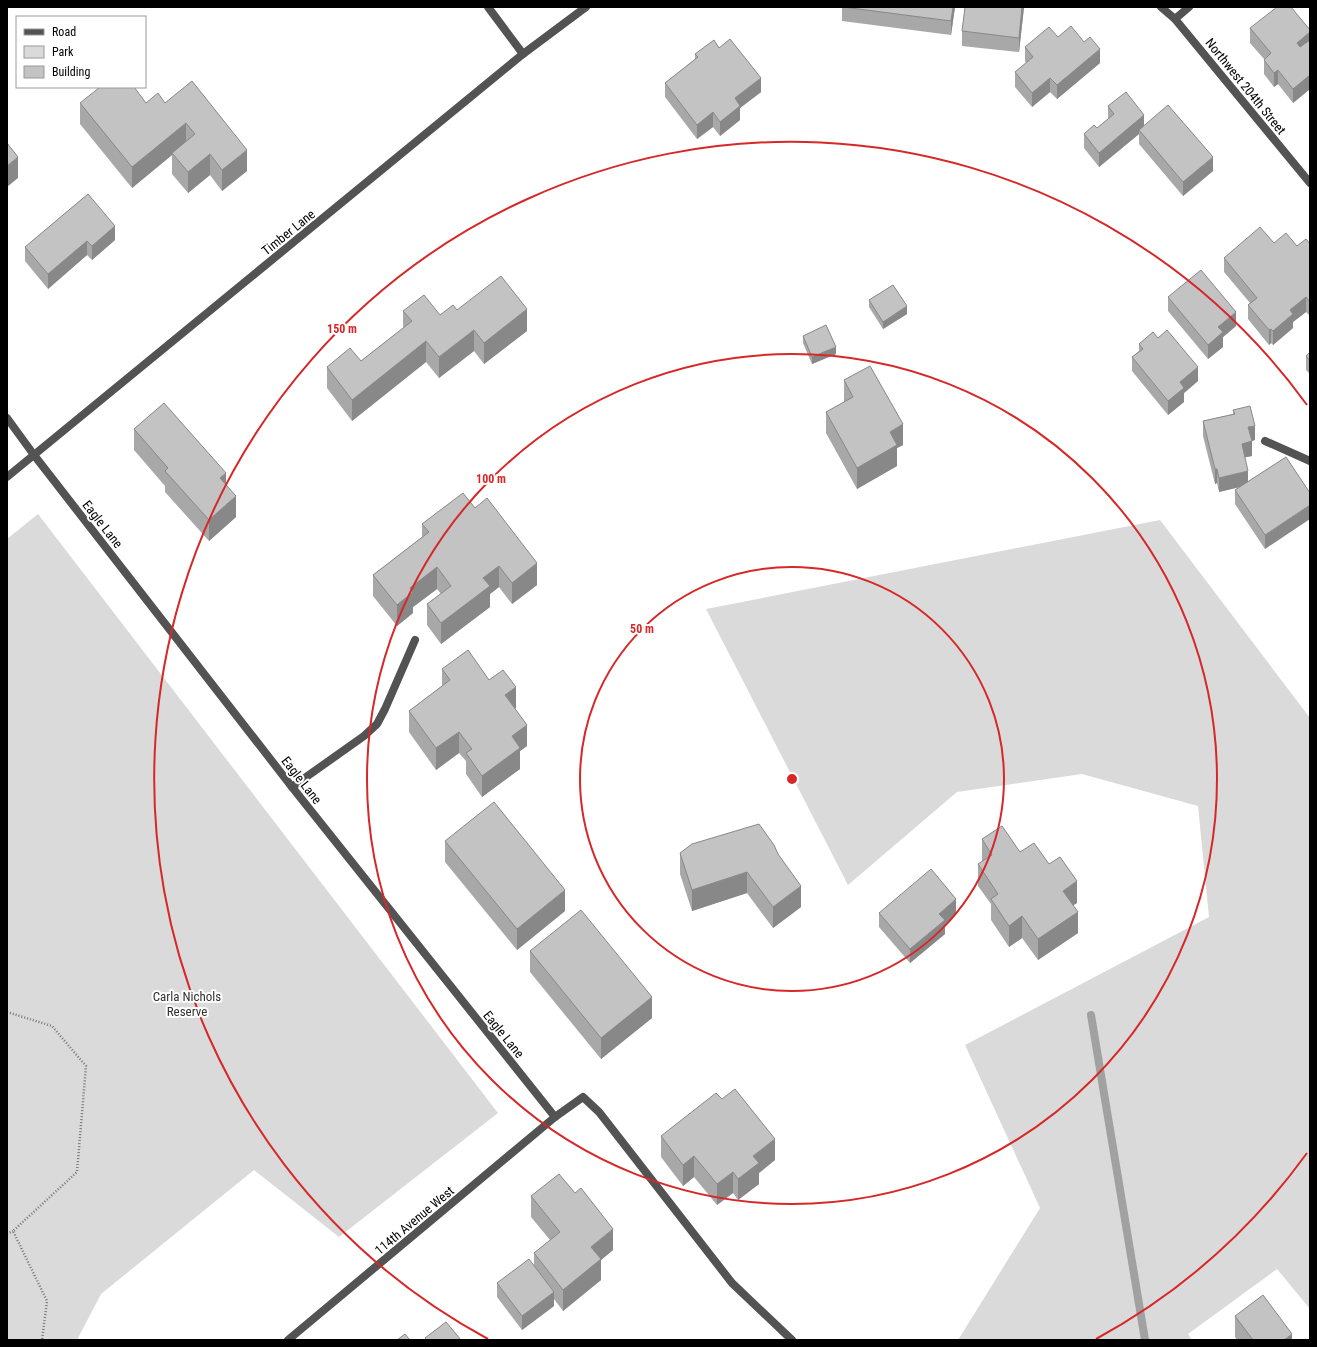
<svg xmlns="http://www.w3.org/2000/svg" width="1317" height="1347" font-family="'Roboto Condensed',sans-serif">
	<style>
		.green { fill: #dadada }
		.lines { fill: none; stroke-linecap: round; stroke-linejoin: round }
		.stream { stroke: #a1a1a1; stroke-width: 8 }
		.path { stroke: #757575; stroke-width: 2.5; stroke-dasharray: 1 2; stroke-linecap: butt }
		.service { stroke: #535353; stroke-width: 8 }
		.minor { stroke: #535353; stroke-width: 8 }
		.tertiary { stroke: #535353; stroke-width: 8 }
		.wall { fill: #a8a8a8 }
		.shaded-wall { fill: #888 }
		.building { fill: #c3c3c3; stroke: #888 }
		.ring { fill: none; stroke: #d62828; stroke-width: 2 }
		.labels { text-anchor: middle; stroke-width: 4; stroke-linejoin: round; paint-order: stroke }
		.street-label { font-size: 13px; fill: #000; stroke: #fff }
		.park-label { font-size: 13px; fill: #313131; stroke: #fff }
		.centre { fill: #d62828; stroke: #fff; stroke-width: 2 }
		.ring-label { font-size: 12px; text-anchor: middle; font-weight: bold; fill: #d62828; stroke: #fff; stroke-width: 4; stroke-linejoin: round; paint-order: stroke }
	</style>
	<rect width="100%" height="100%" fill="#fff"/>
	<g class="green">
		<polygon points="38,514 498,1113 339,1237 254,1170 101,1294 77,1340 7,1340 7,539"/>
		<polygon points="1160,520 1310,718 1310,1309 1277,1269 1188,1334 1192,1340 958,1340 1040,1208 965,1045 1209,917 1198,806 1082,774 957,792 848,885 706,609"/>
	</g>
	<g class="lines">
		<polyline class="stream" points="1091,1015 1145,1340"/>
		<g class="path">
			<polyline points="7,1012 52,1026 86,1066 77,1172 13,1231 47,1301 42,1340"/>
			<polyline points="7,1234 13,1231"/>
		</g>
		<g class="service">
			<polyline points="1265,441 1310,461"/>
			<polyline points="292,787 364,736 377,724 385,709 415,640"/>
			<polyline points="555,1117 583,1097 599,1112 732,1283 792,1340"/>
		</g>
		<g class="minor">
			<polyline points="488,7 523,54"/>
			<polyline points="1161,7 1175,19 1310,183"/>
			<polyline points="1175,19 1189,7"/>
			<polyline points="7,418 34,455 292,787 555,1117 288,1340"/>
		</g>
		<polyline class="tertiary" points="7,477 523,54 586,7"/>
	</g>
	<g class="wall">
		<polygon points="842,7 955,7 951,35 842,21"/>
		<polygon points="1024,7 1019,52 962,46 962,31"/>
		<polygon points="1250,28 1310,32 1310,89 1293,103 1278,84 1274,87 1264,74 1264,59 1250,43"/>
		<polygon points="1058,37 1100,63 1057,99 1050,92 1032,107 1015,87 1015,72 1026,63 1025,61 1025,47"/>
		<polygon points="719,48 761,92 740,108 740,120 720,136 713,127 697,139 665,97 665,83 695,59 695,54"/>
		<polygon points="80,103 165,103 247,171 222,191 210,175 188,193 172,174 172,155 132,188 80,124"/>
		<polygon points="1108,106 1144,125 1213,171 1183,196 1139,144 1139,134 1099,167 1084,148 1084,134 1097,128 1108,119"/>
		<polygon points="88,194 115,240 92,260 87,255 48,289 25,261 25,247"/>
		<polygon points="1310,244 1310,316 1306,312 1293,322 1293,328 1273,345 1271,343 1269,345 1248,319 1248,305 1250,303 1224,272 1224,258"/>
		<polygon points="1168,297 1236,326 1223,337 1223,347 1208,359 1168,311"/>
		<polygon points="869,300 907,314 883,329 869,307"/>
		<polygon points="457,310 527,331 484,364 474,351 439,378 426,362 352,421 327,388 327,367 361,361 403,328 403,311 440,315"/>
		<polygon points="803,336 836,354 812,364 803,343"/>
		<polygon points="1158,338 1198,381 1184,393 1184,402 1168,415 1132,371 1132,357 1139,351 1139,344"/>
		<polygon points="1310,352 1310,374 1306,370 1306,356"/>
		<polygon points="844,380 903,445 897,448 897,466 857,489 826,433 826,412 844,402"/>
		<polygon points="1233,410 1255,440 1252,441 1252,456 1245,457 1248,482 1286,457 1265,549 1235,504 1235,490 1240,487 1219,492 1217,483 1215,484 1203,436 1203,421 1233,414"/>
		<polygon points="134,429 226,485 236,517 209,541 165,492 165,486 134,450"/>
		<polygon points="422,524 537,585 512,604 499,587 490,594 490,607 441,644 427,625 427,604 441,594 437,589 413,607 413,613 397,626 373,596 373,575 422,537"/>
		<polygon points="442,669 489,680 516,708 515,709 527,746 520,751 520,769 482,797 466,774 466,761 459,753 436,770 409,732 409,711 442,686"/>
		<polygon points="982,839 1020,852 1077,903 1073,905 1078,933 1038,960 1022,938 1009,947 991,920 991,904 978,886 978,864 982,862"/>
		<polygon points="445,841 565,911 517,950 445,862"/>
		<polygon points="680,853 778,854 801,907 773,928 747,893 692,911 680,874"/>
		<polygon points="879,913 956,914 945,924 945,934 910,963 879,927"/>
		<polygon points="530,951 652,1018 601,1059 530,972"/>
		<polygon points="661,1136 775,1160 759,1173 759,1184 738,1200 733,1193 717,1205 694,1177 683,1186 661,1157"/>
		<polygon points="531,1196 613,1250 601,1260 601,1280 563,1311 554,1299 554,1306 522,1330 497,1297 497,1283 534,1265 534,1253 550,1240 531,1217"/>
		<polygon points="1235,1316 1292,1340 1237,1340 1235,1337"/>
	</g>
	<g class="shaded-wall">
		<polygon points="953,7 955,7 951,35 951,21"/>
		<polygon points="1022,7 1024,7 1019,52 1019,38"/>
		<polygon points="1310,32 1310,47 1297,57 1297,43"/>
		<polygon points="1100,49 1100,63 1057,99 1057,85"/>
		<polygon points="1278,70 1278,84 1274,87 1274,73"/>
		<polygon points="1310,75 1310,89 1293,103 1293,89"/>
		<polygon points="761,78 761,92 740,108 740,120 720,136 720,122 735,98"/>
		<polygon points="1050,78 1050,92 1032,107 1032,93"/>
		<polygon points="713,112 713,127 697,139 697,125"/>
		<polygon points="1144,115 1144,130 1139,130 1139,134 1099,167 1099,153"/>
		<polygon points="186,123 186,144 172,153 172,155 132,188 132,167"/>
		<polygon points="247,150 247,171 222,191 222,170"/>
		<polygon points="210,154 210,175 188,193 188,172"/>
		<polygon points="18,157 18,178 7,187 7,166"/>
		<polygon points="1213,157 1213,171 1183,196 1183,182"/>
		<polygon points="115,226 115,240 92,260 92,246"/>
		<polygon points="87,241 87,255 48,289 48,274"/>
		<polygon points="1306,297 1306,312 1293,322 1293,328 1273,345 1273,331 1290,310"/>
		<polygon points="907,306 907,314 883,329 883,322"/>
		<polygon points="527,309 527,331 484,364 484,343"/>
		<polygon points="1236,312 1236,326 1223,337 1223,347 1208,359 1208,345 1218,327"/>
		<polygon points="1271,329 1271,343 1269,345 1269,330"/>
		<polygon points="474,330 474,351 439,378 439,357"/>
		<polygon points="426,341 426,362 352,421 352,400"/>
		<polygon points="836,347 836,354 812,364 812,357"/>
		<polygon points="1198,367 1198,381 1184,393 1184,402 1168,415 1168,401 1180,382"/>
		<polygon points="903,424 903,445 897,448 897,466 857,489 857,468 890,432"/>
		<polygon points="1255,426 1255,440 1248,442 1248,427"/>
		<polygon points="1252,441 1252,456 1242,458 1242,444"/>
		<polygon points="1215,469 1217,469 1217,483 1215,484"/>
		<polygon points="1248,471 1248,485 1219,492 1219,478"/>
		<polygon points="226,473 226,494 220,478"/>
		<polygon points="236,496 236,517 209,541 209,520"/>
		<polygon points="1310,505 1310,519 1265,549 1265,535"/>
		<polygon points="537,563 537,585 512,604 512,583"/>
		<polygon points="499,566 499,587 490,594 490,607 441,644 441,623 483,578"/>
		<polygon points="437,567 437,589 413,607 413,613 397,626 397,605 410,588"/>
		<polygon points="516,687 516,708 505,716 505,695"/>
		<polygon points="527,725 527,746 520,751 520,769 482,797 482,776 512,736"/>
		<polygon points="459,732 459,753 436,770 436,748"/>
		<polygon points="747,872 747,893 692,911 692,890"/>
		<polygon points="1077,881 1077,903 1063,912 1063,891"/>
		<polygon points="801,886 801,907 773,928 773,907"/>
		<polygon points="565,890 565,911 517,950 517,929"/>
		<polygon points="956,899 956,914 945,924 945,934 910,963 910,949 939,914"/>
		<polygon points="1078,912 1078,933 1038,960 1038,939"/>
		<polygon points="1022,916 1022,938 1009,947 1009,926"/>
		<polygon points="652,997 652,1018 601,1059 601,1038"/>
		<polygon points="775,1139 775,1160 759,1173 759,1184 738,1200 738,1179 753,1156"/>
		<polygon points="694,1156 694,1177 683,1186 683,1165"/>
		<polygon points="733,1172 733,1193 717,1205 717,1184"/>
		<polygon points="613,1229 613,1250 601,1260 601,1280 563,1311 563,1290 591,1247"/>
		<polygon points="554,1292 554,1306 522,1330 522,1316"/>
		<polygon points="1292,1334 1292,1340 1284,1340"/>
	</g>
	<g class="building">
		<polygon points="843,7 953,7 951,21"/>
		<polygon points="965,7 1022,7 1019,38 962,31"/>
		<polygon points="1277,7 1291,7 1310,30 1310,32 1297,43 1300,47 1310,40 1310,75 1293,89 1278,70 1274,73 1264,60 1271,53 1250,28"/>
		<polygon points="1071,26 1084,42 1090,37 1100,49 1057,85 1050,78 1032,93 1015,72 1033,57 1025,47 1049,27 1058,37"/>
		<polygon points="730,39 761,78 735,98 740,106 720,122 713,112 697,125 665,83 698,57 695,54 714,40 719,48"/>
		<polygon points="192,81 247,150 222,170 210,154 188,172 172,153 195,134 186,123 132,167 80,103 100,87 134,87 146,103 158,93 165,103"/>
		<polygon points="1126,92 1144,115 1099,153 1084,134 1094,125 1097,128 1114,114 1108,106"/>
		<polygon points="1168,105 1213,157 1183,182 1139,130"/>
		<polygon points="7,143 18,157 7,166"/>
		<polygon points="88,194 115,226 92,246 87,241 48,274 25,247"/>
		<polygon points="1260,227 1274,243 1286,233 1297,246 1306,239 1310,244 1310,302 1306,297 1290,310 1293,314 1273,331 1271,329 1269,330 1248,305 1257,298 1224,258"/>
		<polygon points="1201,270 1236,312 1218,327 1223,332 1208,345 1168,297"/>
		<polygon points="501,276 527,309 484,343 474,330 439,357 426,341 352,400 327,367 350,348 361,361 412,321 403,311 424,295 440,315 453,305 457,310"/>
		<polygon points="893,285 907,306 883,322 869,300"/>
		<polygon points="826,325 836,347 812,357 803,336"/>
		<polygon points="1167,330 1198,367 1180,382 1184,388 1168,401 1132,357 1143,349 1139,344 1153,332 1158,338"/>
		<polygon points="1310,352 1310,360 1306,356"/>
		<polygon points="870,366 903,424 890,432 897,445 857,468 826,412 853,397 844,380"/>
		<polygon points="164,403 226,473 220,478 236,496 209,520 165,471 168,468 134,429"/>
		<polygon points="1250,406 1255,426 1248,427 1252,441 1242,444 1248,471 1219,478 1217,469 1215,469 1203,421 1235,414 1233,410"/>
		<polygon points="1286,457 1310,493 1310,505 1265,535 1235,490"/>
		<polygon points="463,493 475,508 487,498 537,563 512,583 499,566 483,578 490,586 441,623 427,604 451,586 437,567 410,588 413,592 397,605 373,575 429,532 422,524"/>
		<polygon points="468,650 489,680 503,670 516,687 505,695 527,725 512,736 520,748 482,776 466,753 472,749 459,732 436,748 409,711 450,680 442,669"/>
		<polygon points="494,802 565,890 517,929 445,841"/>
		<polygon points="759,824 774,845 778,854 801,886 773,907 747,872 692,890 680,853 692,844"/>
		<polygon points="1002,826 1020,852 1034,843 1049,864 1060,857 1077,881 1063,891 1078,912 1038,939 1022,916 1009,926 991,899 998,894 978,864 992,855 982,839"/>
		<polygon points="931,869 956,899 939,914 945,920 910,949 879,913"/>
		<polygon points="581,910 652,997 601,1038 530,951"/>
		<polygon points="735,1089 775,1139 753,1156 759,1163 738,1179 733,1172 717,1184 694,1156 683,1165 661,1136 716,1093 722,1099"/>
		<polygon points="559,1174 575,1193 581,1188 613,1229 591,1247 601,1259 563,1290 534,1253 560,1232 531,1196"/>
		<polygon points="529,1259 554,1292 522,1316 497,1283"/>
		<polygon points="1263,1295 1292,1334 1284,1340 1253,1340 1235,1316"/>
		<polygon points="446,1322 461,1340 427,1340 425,1338"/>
		<polygon points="405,1334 410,1340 397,1340"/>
	</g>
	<g class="ring">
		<circle cx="792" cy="779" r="212"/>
		<circle cx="792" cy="779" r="425"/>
		<path d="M1307 1153A637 637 0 0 1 1096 1339M488 1339A637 637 0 1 1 1307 405"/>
	</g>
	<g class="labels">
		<g class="street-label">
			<text transform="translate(1246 86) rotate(51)" y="5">Northwest 204th Street</text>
			<text transform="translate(288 232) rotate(-39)" y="5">Timber Lane</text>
			<text transform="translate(103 524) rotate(52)" y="5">Eagle Lane</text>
			<text transform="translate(302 780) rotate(52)" y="5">Eagle Lane</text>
			<text transform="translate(504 1034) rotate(51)" y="5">Eagle Lane</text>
			<text transform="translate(414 1220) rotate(-40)" y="5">114th Avenue West</text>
		</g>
		<g class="park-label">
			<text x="187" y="1001">Carla Nichols<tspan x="187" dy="15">Reserve</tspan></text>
		</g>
	</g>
	<circle cx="792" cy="779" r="6" class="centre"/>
	<g class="ring-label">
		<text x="342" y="333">150 m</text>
		<text x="491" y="483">100 m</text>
		<text x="642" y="633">50 m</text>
	</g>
	<rect width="1317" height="1347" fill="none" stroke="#000000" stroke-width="16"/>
	<rect x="16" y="16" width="130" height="72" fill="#ffffff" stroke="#999999"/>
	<rect x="24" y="29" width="20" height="6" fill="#535353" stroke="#999999"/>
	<text x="52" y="36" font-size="12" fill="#000000">Road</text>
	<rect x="24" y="46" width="20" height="12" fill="#dadada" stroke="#999999"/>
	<text x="52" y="56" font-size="12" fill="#000000">Park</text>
	<rect x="24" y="66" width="20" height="12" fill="#c3c3c3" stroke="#999999"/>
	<text x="52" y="76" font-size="12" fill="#000000">Building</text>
</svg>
